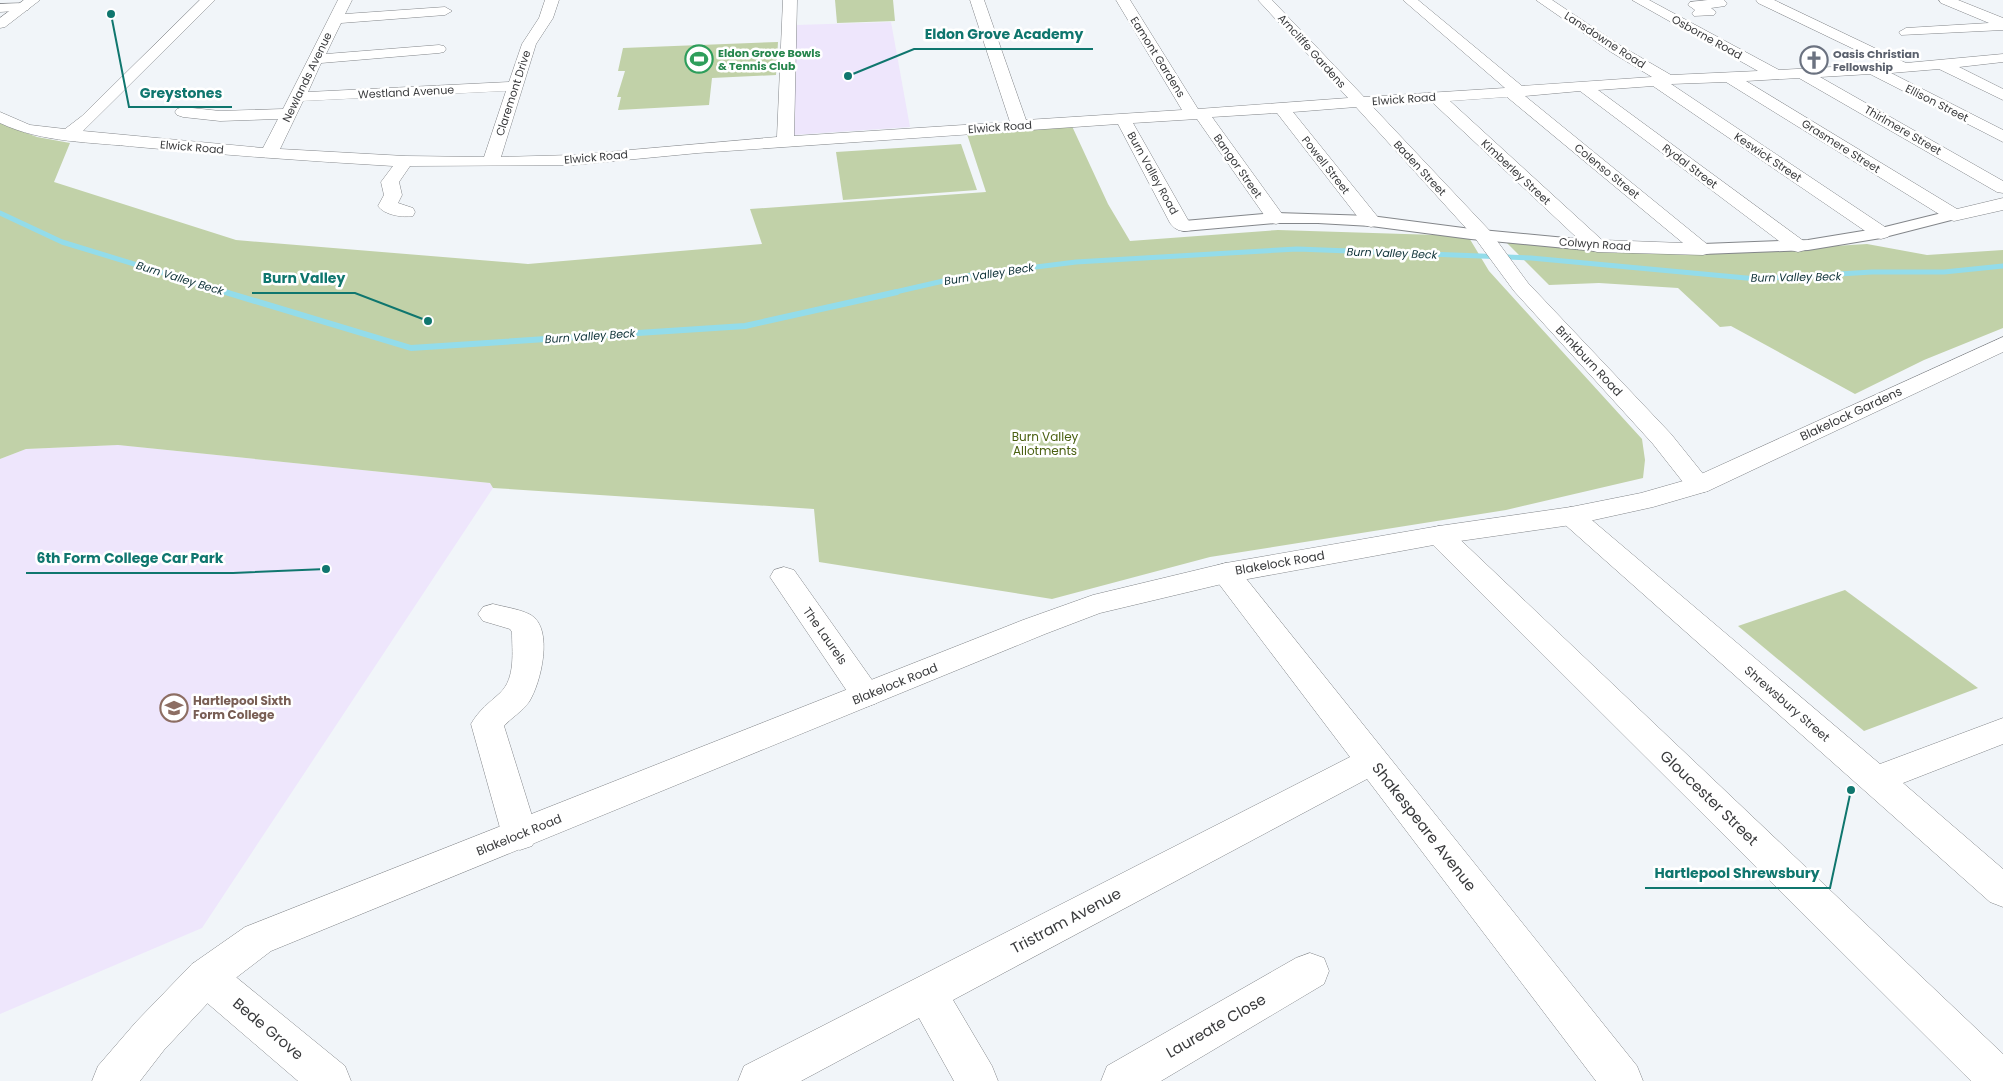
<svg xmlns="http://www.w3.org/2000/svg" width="2003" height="1081" viewBox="0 0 2003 1081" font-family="Poppins,sans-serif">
<rect width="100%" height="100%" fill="#f1f5f9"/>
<!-- education -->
<g fill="#eee6fc">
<path d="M891,22L910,127L793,135L796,25Z"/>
<path d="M118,445L490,483L493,488L202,928L0,1014V459L26,449Z"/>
</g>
<!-- green -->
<g fill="#c1d1a8">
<path d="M835,0H893L895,21L837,23Z"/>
<path d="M778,42L776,75L712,78L709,105L618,110L621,97H617L625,71H618L623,48Z"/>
<path d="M0,123L37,137L70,143L54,182L236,240L528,264L762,244L750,209L986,192L967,134L1071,124L1108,204L1130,241L1278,230L1468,236L1489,271L1642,439L1645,460L1643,478L1506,510L1210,557L1052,599L819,562L814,509L493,488L490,483L118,445L26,449L0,459Z"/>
<path d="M961,144L977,190L843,200L836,152Z"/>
<path d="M1505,241L1706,254L1867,244L1927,255L2003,250V328L1924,360L1855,394L1731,326L1720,327L1678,288L1599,283L1549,285Z"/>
<path d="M1845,590L1978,688L1864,731L1738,626Z"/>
</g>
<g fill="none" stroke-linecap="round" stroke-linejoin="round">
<!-- stream-far1 -->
<g stroke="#93dcea" stroke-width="5">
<path d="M0,213L62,242L229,293"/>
<path d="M891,293L965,276L1076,262L1297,249L1531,258L1757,279L1872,272H1944L2003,266"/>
</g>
<!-- stream -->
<path stroke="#93dcea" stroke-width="6" d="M225,292L411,348L745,326L897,292"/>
<!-- pedestrian casing -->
<g stroke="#83868a" stroke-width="2">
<g id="pedestrian">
<path d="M1954,210L1959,212L1962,215L1959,218L1881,238L1808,250L1703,254L1697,252L1695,249L1697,246L1703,244L1808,240L1881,228Z"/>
<path d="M1276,213L1371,216L1471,229L1597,241L1603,243L1605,246L1603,249L1597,251L1471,239L1371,226L1318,223H1276L1184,231L1178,229L1176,226L1178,223L1184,221Z"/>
</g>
</g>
<!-- minor casing -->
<g stroke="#83868a" stroke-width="1">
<g id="minor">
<path d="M200,0H215L83,131L263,148L278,119L220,121L183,117L177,115L175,112L177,109L183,107L220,111L283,109L338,0H352L345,14L445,7L452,11L445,15L341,23L326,54L439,45L444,46L446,49L444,52L439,53L321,63L308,92L509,82L522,44L539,18L545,0H559L553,18L536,44L501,157L573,155L777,137L783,0H797L794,136L1010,122L970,0H984L1026,120L1182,110L1116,0H1130L1198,109L1348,98L1258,0H1272L1364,97L1505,88L1403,0H1418L1522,86L1652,77L1611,52L1536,0H1552L1621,46L1671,75L1758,71L1632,0H1649L1779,70L1885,64L1758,3L1756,0H1774L1906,63L2003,54V62L1959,67L2003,89V100L1939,69L1891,73L2003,130V142L1870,74L1820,77L2003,181V193L1997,192L1799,78L1746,81L1957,209L2003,198V210L1954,221L1947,219L1726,82L1671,84L1888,229L1891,233L1888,237L1881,239L1874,237L1653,86L1598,90L1805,242L1808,246L1805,250L1798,252L1791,250L1580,91L1525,96L1713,249L1710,253L1703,255L1597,252L1590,250L1432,102L1372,106L1489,230L1528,283L1671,434L1712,485L1708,491L1699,493L1690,491L1653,444L1514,291L1475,238L1356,107L1293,112L1381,221L1378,225L1371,227L1364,225L1277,113L1212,117L1285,218L1283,222L1276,224L1269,222L1197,119L1133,123L1188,220L1194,226L1191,230C1182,232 1176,231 1170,223L1118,124L698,153L573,165L410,166L399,182L402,195L398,203L413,208L415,212L413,216C403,218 384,215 378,206L384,195L381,182L393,166C308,161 223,155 138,147C92,142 42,143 0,123V112L30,125L65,129L82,116ZM506,91L484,157L405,156L280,149L303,101ZM1507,97L1683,243L1602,240L1450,101Z"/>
<path d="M1708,0H1724L1727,3L1725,6L1711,8L1716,12L1714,15L1694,16L1692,13L1695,10L1688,5L1690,2Z"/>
<path d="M1939,0H1958L2003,18V30L1901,35L1899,32L1906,28L1989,23L1941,3Z"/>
<path d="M23,3L28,4L30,7L28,10L0,12V4Z"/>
<path d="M1571,507L1580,510L1880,764L2003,718V744L1903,783L2003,869V907L1990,902L1562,522L1558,516L1562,510Z"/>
<path d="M1439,526L1449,529L2003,1054V1081H1971L1429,541L1425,535L1429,529Z"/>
<path d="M1226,563L1236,566L1637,1066L1643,1081H1596L1367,779L953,1000L992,1066L998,1081H954L919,1018L801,1081H738L744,1066L1350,757L1216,580L1212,573L1216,566Z"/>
<path d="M784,567L794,570L877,687L882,695L877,703L866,707L855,703L770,577L774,570Z"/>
<path d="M493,604C504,607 520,609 531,615C554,629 541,683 529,702C522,712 512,717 504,726L538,835L532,846L520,850L508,846L502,835L471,724C479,710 489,703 500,693C516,678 512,651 512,632L510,629L483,621L478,614L483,607Z"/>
<path d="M1310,953L1324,958L1329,971L1324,984L1161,1081H1101L1107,1066L1296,958Z"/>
<path d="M206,959L220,964L345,1066L351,1081H298L192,990L186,977L192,964Z"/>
</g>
</g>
<!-- tertiary casing -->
<g stroke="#83868a" stroke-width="1">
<g id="tertiary">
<path d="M24,0H40L5,27L0,28V18Z"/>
<path d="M2003,337V352L1708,491L1653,507L1571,525L1439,544L1226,583L1100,613L1045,634L271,951L220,990L164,1050L140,1081H92L98,1066L136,1022L192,964L245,927L1023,620L1093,595L1226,563L1439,526L1571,507L1641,493L1690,479Z"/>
</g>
</g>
<!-- pedestrian -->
<use href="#pedestrian" fill="#fff" fill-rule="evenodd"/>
<!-- minor -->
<use href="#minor" fill="#fff" fill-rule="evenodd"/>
<!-- tertiary -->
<use href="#tertiary" fill="#fff" fill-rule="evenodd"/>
</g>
<!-- icons -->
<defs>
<g id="stadium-ring" transform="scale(1.4375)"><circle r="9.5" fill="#fff" stroke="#2e9e5b" stroke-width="1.5"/><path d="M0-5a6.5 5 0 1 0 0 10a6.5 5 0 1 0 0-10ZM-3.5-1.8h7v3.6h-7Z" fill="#2e9e5b"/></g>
<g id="church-ring" transform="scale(1.4375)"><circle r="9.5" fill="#fff" stroke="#6b7280" stroke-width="1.5"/><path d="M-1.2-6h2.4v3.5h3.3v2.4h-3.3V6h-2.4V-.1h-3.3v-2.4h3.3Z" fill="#6b7280"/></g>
<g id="school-ring" transform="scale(1.4375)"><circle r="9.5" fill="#fff" stroke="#8d6e63" stroke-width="1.5"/><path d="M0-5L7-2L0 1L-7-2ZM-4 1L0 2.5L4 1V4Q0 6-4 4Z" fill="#8d6e63"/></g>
</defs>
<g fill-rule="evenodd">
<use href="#stadium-ring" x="699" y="59"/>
<use href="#church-ring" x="1814" y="60"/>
<use href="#school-ring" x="174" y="708"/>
</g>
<g text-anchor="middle" stroke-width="5" stroke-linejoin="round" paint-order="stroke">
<!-- far-street labels -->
<g font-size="11" fill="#393a3c" stroke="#fff">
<text transform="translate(1707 37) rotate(29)" y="4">Osborne Road</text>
<text transform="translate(1605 40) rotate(33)" y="4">Lansdowne Road</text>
<text transform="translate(1312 51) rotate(48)" y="4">Arncliffe Gardens</text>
<text transform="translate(1158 57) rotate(58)" y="4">Eamont Gardens</text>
<text transform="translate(307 77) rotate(-64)" y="4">Newlands Avenue</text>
<text transform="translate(406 92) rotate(-3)" y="4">Westland Avenue</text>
<text transform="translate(513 93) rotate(-72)" y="4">Claremont Drive</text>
<text transform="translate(1404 99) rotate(-4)" y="4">Elwick Road</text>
<text transform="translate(1937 103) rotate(27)" y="4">Ellison Street</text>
<text transform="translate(1000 127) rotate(-4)" y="4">Elwick Road</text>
<text transform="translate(1903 130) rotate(30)" y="4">Thirlmere Street</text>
<text transform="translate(1841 146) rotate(32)" y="4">Grasmere Street</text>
<text transform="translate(192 147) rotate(5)" y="4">Elwick Road</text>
<text transform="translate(596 157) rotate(-5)" y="4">Elwick Road</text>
<text transform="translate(1768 157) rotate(34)" y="4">Keswick Street</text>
<text transform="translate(1326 165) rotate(52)" y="4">Powell Street</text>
<text transform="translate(1238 166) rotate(55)" y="4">Bangor Street</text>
<text transform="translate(1690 166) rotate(37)" y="4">Rydal Street</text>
<text transform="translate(1420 168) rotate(47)" y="4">Baden Street</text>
<text transform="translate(1607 171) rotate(39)" y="4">Colenso Street</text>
<text transform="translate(1516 172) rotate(43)" y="4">Kimberley Street</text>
<text transform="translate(1153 173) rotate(61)" y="4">Burn Valley Road</text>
<text transform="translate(1595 244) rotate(4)" y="4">Colwyn Road</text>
</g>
<!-- far-leisure labels -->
<g font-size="11" font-weight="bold" fill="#27864d" stroke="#fff" text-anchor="start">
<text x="718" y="57">Eldon Grove Bowls<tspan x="718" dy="13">&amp; Tennis Club</tspan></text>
</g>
<!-- far-worship labels -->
<g font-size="11" font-weight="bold" fill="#5b616d" stroke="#fff" text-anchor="start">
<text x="1833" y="58">Oasis Christian<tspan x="1833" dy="13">Fellowship</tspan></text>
</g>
<!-- far-water labels -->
<g font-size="11" font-style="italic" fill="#0c3036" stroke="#fff">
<text transform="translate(1392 253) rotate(2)" y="4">Burn Valley Beck</text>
<text transform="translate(989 274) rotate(-9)" y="4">Burn Valley Beck</text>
<text transform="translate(1796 277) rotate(-1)" y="4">Burn Valley Beck</text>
<text transform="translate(180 278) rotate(17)" y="4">Burn Valley Beck</text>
<text transform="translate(590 336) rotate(-4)" y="4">Burn Valley Beck</text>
</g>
<!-- street labels -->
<g font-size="12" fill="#393a3c" stroke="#fff">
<text transform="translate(1589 361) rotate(47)" y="4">Brinkburn Road</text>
<text transform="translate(1851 414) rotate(-25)" y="4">Blakelock Gardens</text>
<text transform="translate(1280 563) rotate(-10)" y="4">Blakelock Road</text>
<text transform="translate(825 636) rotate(55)" y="4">The Laurels</text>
<text transform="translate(895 684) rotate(-22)" y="4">Blakelock Road</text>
<text transform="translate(1787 704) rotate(41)" y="4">Shrewsbury Street</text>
<text transform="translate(519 835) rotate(-22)" y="4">Blakelock Road</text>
</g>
<!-- park labels -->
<g font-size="12" fill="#4a6011" stroke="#fff">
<text x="1045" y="441">Burn Valley<tspan x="1045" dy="14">Allotments</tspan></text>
</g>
<!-- education labels -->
<g font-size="12" font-weight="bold" fill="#785e54" stroke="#fff" text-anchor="start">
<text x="193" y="705">Hartlepool Sixth<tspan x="193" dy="14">Form College</tspan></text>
</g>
<!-- near-street labels -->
<g font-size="15" fill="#393a3c" stroke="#fff">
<text transform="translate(1709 798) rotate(44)" y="5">Gloucester Street</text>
<text transform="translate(1424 827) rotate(52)" y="5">Shakespeare Avenue</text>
<text transform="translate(1066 921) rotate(-28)" y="5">Tristram Avenue</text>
<text transform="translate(1216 1026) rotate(-30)" y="5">Laureate Close</text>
<text transform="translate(268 1029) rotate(40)" y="5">Bede Grove</text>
</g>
</g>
<!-- callouts -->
<path fill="none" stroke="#0f766e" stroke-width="2" d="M848 76L914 49H1093M111 14L129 107H232M428 321L355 293H252M326 569L233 573H26M1851 790L1830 888H1645"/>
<g fill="#0f766e" stroke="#fff" stroke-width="2">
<circle cx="848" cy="76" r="5"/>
<circle cx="111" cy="14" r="5"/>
<circle cx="428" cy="321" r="5"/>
<circle cx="326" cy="569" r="5"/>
<circle cx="1851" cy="790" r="5"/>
</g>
<g font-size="14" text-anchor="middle" font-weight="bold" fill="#0f766e" stroke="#fff" stroke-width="5" stroke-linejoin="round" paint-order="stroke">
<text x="1004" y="39">Eldon Grove Academy</text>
<text x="181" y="98">Greystones</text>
<text x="304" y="283">Burn Valley</text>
<text x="130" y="563">6th Form College Car Park</text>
<text x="1737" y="878">Hartlepool Shrewsbury</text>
</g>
</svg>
